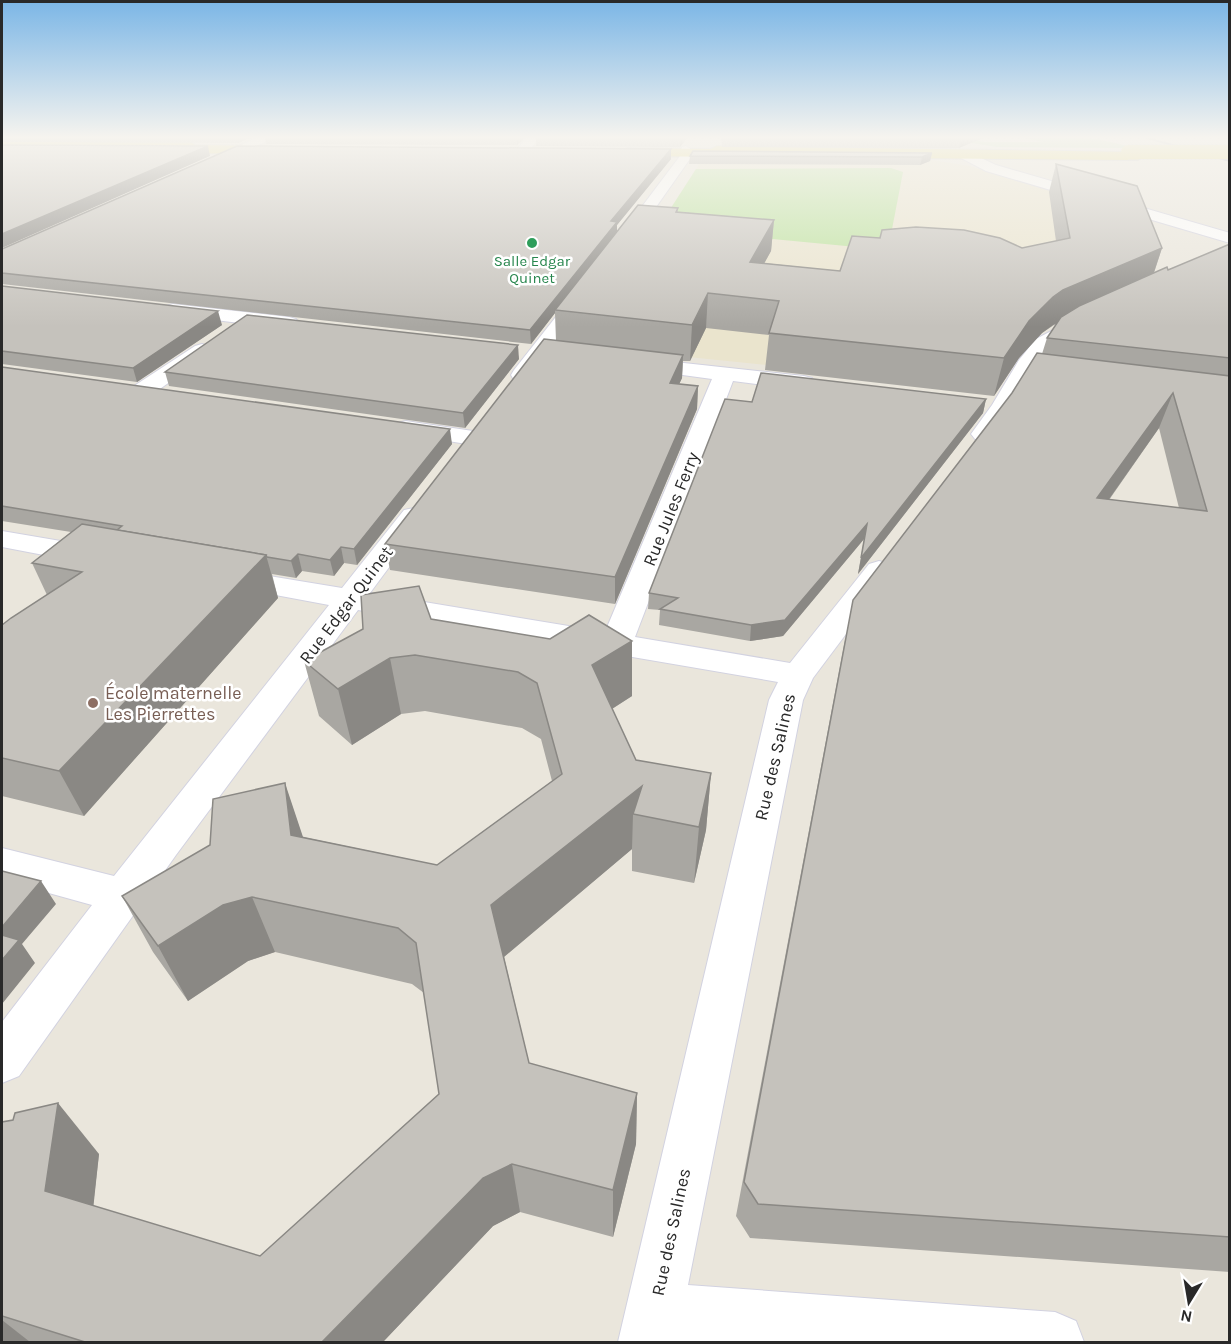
<svg xmlns="http://www.w3.org/2000/svg" width="1231" height="1344" viewBox="0 0 1231 1344" font-family="Karla,sans-serif">
<rect width="100%" height="100%" fill="#eae6dc"/>
<!-- education -->
<path fill="#eae4cd" d="M703,158L932,160L969,166L1127,213L1054,305L982,387L571,345L658,228Z"/>
<!-- green -->
<path fill="#abdc9d" d="M967,138L984,142H1043L1025,138L1098,139L1136,148L997,147L959,141Z"/>
<!-- pitch -->
<path fill="#bae29a" d="M891,168L903,172L888,250L658,228L696,169Z"/>
<g fill="none" stroke-linecap="round" stroke-linejoin="round">
<!-- street casing -->
<g stroke="#d2d2e0" stroke-width="2">
<g id="street">
<path d="M256,138H273L214,167H204L202,164Z"/>
<path d="M526,138H539L526,155H516L515,152Z"/>
<path d="M686,146L692,150V156L630,244H618L616,241L680,156L682,147Z"/>
<path d="M966,151L996,165L1230,233V243L986,171L961,158L960,155Z"/>
<path d="M583,289L589,290L592,294L530,380L522,381L514,380L511,375L514,370L577,290Z"/>
<path d="M173,304L289,317L296,319L299,323L296,327L289,329L166,314L164,310L166,306Z"/>
<path d="M1086,313L1093,315L1096,319L1093,323L1050,347L1038,362L1014,406L991,439L983,441L975,439L971,434L992,405L1019,360L1036,339Z"/>
<path d="M202,344L209,346L212,350L209,354L150,396L142,398L134,396L131,391L134,386L195,346Z"/>
<path d="M638,358L804,376L812,378L815,383L812,388L804,390L733,381L635,637L790,663L869,564L879,561L889,564L894,570L813,678L803,700L688,1285L1055,1312L1076,1321L1084,1342H618L769,700L778,682L358,610L176,855L19,1076L2,1083V1022L92,905L2,880V848L114,876L329,605L222,585L217,579L222,573L232,570L342,588L404,510L414,508L424,510L427,516L370,593L605,632L712,379L631,368L627,364L631,360Z"/>
<path d="M406,421L473,431L481,433L485,438L481,443L473,445L398,433L394,428L398,423Z"/>
<path d="M2,531L96,547L106,550L110,556L106,562L96,565L2,547Z"/>
</g>
</g>
<!-- primary casing -->
<g stroke="#c7c7c7" stroke-width="2">
<g id="primary">
<path d="M2,141H189L195,145L273,146L279,150L273,154L165,153L159,149H2Z"/>
<path d="M717,146L1138,152L1144,156L1138,160L885,158L879,155L744,154L738,157L627,156L621,152L627,148L711,149Z"/>
</g>
</g>
<!-- street -->
<use href="#street" fill="#fff" fill-rule="evenodd"/>
<!-- primary -->
<use href="#primary" fill="#e3d668" fill-rule="evenodd"/>
<!-- rail -->
<path stroke="#9fa0b2" stroke-width="2" d="M1147,138L1230,161"/>
<!-- primary-bridge casing -->
<g stroke="#c7c7c7" stroke-width="15" stroke-linecap="butt">
<path id="primary-bridge" d="M1128,152H1230"/>
</g>
<!-- primary-bridge -->
<use href="#primary-bridge" stroke="#e3d668" stroke-width="14"/>
</g>
<!-- wall -->
<g fill="#a9a7a2" fill-rule="evenodd">
<path d="M2,138H249L238,143L2,142Z"/>
<path d="M265,138H524L517,145L266,144Z"/>
<path d="M536,138H687L680,147L536,146Z"/>
<path d="M721,138H983L959,148L722,147Z"/>
<path d="M671,149V159L617,225V231L678,208V212L774,220L771,251L764,263L840,271L1022,248L1056,241L1049,192L1056,164L1162,248L1154,273L1168,270L1230,244V1272L750,1238L736,1216L845,640L1042,354L1047,338L1057,323L1042,333L1019,358L994,396L765,370L769,335L706,328L690,361H683L682,378L679,384L698,386L697,409L615,604L390,570L385,544L556,341L555,313L531,344L2,284V249ZM1159,428L1179,508L1109,500Z"/>
<path d="M932,153L930,161L920,165L689,164L690,156Z"/>
<path d="M2,286L222,325L137,382L2,364Z"/>
<path d="M519,359L465,428L169,386L165,372Z"/>
<path d="M2,367L452,444L357,565L344,563L334,576L302,571L296,578L272,574L278,598L84,816L2,796V625L47,595L32,563L71,532L2,521Z"/>
<path d="M986,399L983,413L858,574L864,539L783,636L750,641L659,625L660,610L648,609L649,593L752,402Z"/>
<path d="M431,619L550,639L632,641V696L612,709L636,760L711,773L706,830L694,883L632,871V849L504,957L529,1063L637,1093L636,1144L613,1237L520,1212L493,1226L383,1342H2V1122L99,1154L93,1206L260,1256L439,1094L424,993L412,984L275,952L248,961L188,1001L153,952L122,896L303,837L437,865L552,781L541,739L522,728L425,711L401,714L352,745L319,716L304,661Z"/>
</g>
<!-- shaded-wall -->
<g fill="#8a8884">
<path d="M237,138H249L238,143Z"/>
<path d="M517,138H524L517,145Z"/>
<path d="M680,138H687L680,147Z"/>
<path d="M961,138H983L959,148Z"/>
<path d="M208,146L210,156L2,248V234Z"/>
<path d="M671,149V159L617,225V233L555,310V313L531,344L530,330L611,221Z"/>
<path d="M932,153L930,161L920,165L922,157Z"/>
<path d="M774,220L771,251L747,295L750,262Z"/>
<path d="M1162,248L1151,281L1053,325L1042,333L1019,358L994,396L1004,358L1029,321L1053,297L1063,290Z"/>
<path d="M708,293L706,328L690,361L692,325Z"/>
<path d="M218,311L222,325L137,382L133,368Z"/>
<path d="M518,345L519,359L465,428L463,413Z"/>
<path d="M683,355L682,378L669,406L670,383Z"/>
<path d="M698,386L697,409L615,604V577Z"/>
<path d="M1173,393L1159,428L1083,536L1097,498Z"/>
<path d="M986,399L983,413L858,574L861,558Z"/>
<path d="M450,429L452,444L357,565L354,549Z"/>
<path d="M867,524L864,539L783,636L750,641L751,625Z"/>
<path d="M341,547L344,563L334,576L330,560Z"/>
<path d="M298,554L302,571L296,578L291,561Z"/>
<path d="M266,555L278,598L84,816L59,771Z"/>
<path d="M632,641V696L593,721L592,665Z"/>
<path d="M390,658L401,714L352,745L338,689Z"/>
<path d="M711,773L706,830L694,883L699,827Z"/>
<path d="M285,783L304,840L291,835Z"/>
<path d="M642,786L633,814L632,849L499,961L491,905Z"/>
<path d="M41,881L56,904L22,944L35,963L2,1004V927Z"/>
<path d="M252,897L275,952L248,961L188,1001L158,946L223,905Z"/>
<path d="M637,1093L636,1144L613,1237V1190Z"/>
<path d="M58,1103L99,1154L90,1238L45,1191Z"/>
<path d="M512,1164L520,1212L493,1226L383,1342H322L483,1178Z"/>
<path d="M2,1320L30,1342H2Z"/>
</g>
<!-- building -->
<g fill="#c5c2bc" stroke="#8a8884" stroke-width="1.5" fill-rule="evenodd">
<path d="M2,145L208,146L2,234Z"/>
<path d="M237,146L671,149L611,221L617,222L530,330L2,273V249Z"/>
<path d="M693,151L932,153L922,157L690,156Z"/>
<path d="M1056,164L1137,186L1162,248L1063,290L1053,297L1029,321L1004,358L769,333L779,301L708,293L692,325L555,310L638,205L678,208L676,212L774,220L750,262L840,271L852,236L880,238L882,230L916,227L964,230L1000,238L1022,248L1070,238Z"/>
<path d="M1230,244V358L1047,338L1061,317L1079,306L1167,267L1168,270Z"/>
<path d="M2,286L218,311L133,368L2,351Z"/>
<path d="M247,315L518,345L463,413L165,372Z"/>
<path d="M544,339L683,355L670,383L698,386L615,577L385,544Z"/>
<path d="M1037,353L1230,376V1237L758,1204L744,1182L853,600L1012,393ZM1173,393L1207,511L1097,498Z"/>
<path d="M2,367L450,429L354,549L341,547L330,560L298,554L291,561L267,557L266,555L117,530L122,526L2,506Z"/>
<path d="M761,373L986,399L861,558L867,524L785,620L751,625L660,609L678,598L649,593L725,399L752,402Z"/>
<path d="M82,524L266,555L59,771L2,758V625L11,618L82,572L32,563Z"/>
<path d="M419,586L431,619L550,639L589,615L632,641L592,665L636,760L711,773L699,827L633,814L642,786L491,905L529,1063L637,1093L613,1190L512,1164L483,1178L322,1342H85L2,1316V1122L13,1120L15,1113L58,1103L45,1191L260,1256L439,1094L416,943L398,928L252,897L223,905L158,946L122,896L210,845L213,799L285,783L291,835L437,865L562,774L537,683L518,672L415,655L390,658L338,689L304,661L363,629L361,595Z"/>
<path d="M2,871L41,881L2,927Z"/>
<path d="M2,935L19,940L2,960Z"/>
</g>
<!-- sky -->
<linearGradient id="sky" x2="0" y2="1"><stop stop-color="#7bb6e6"/><stop offset="0.42" stop-color="#f6f4ef"/><stop offset="1" stop-color="#f6f4ef" stop-opacity="0"/></linearGradient>
<rect width="1231" height="327" fill="url(#sky)"/>
<!-- markers -->
<circle fill="#2e9e5b" stroke="#fff" stroke-width="2" cx="532" cy="243" r="6"/>
<circle fill="#8d6e63" stroke="#fff" stroke-width="2" cx="93" cy="703" r="6"/>
<g text-anchor="middle" stroke-width="5" stroke-linejoin="round" paint-order="stroke">
<!-- far-leisure labels -->
<g font-size="15" fill="#27864d" stroke="#fff">
<text x="532" y="266">Salle Edgar<tspan x="532" dy="17">Quinet</tspan></text>
</g>
<!-- street labels -->
<g font-size="18" fill="#292929" stroke="#fff">
<text transform="translate(671 509) rotate(-68)" y="6">Rue Jules Ferry</text>
<text transform="translate(346 605) rotate(-53)" y="6">Rue Edgar Quinet</text>
<text transform="translate(775 757) rotate(-77)" y="6">Rue des Salines</text>
<text transform="translate(671 1232) rotate(-78)" y="6">Rue des Salines</text>
</g>
<!-- education labels -->
<g font-size="18" fill="#785e54" stroke="#fff" text-anchor="start">
<text x="105" y="699">École maternelle<tspan x="105" dy="21">Les Pierrettes</tspan></text>
</g>
</g>
<!-- border -->
<rect width="1231" height="1344" fill="none" stroke="#292929" stroke-width="6"/>
<!-- north arrow -->
<g transform="translate(1189 1302) rotate(191)" stroke="#ffffff" stroke-width="4.5" paint-order="stroke">
<path d="M0-4.5L10 22L0 15L-10 22Z" fill="#292929"/>
<text y="-9" font-size="16" font-weight="bold" text-anchor="middle" fill="#292929">N</text>
</g>
</svg>
